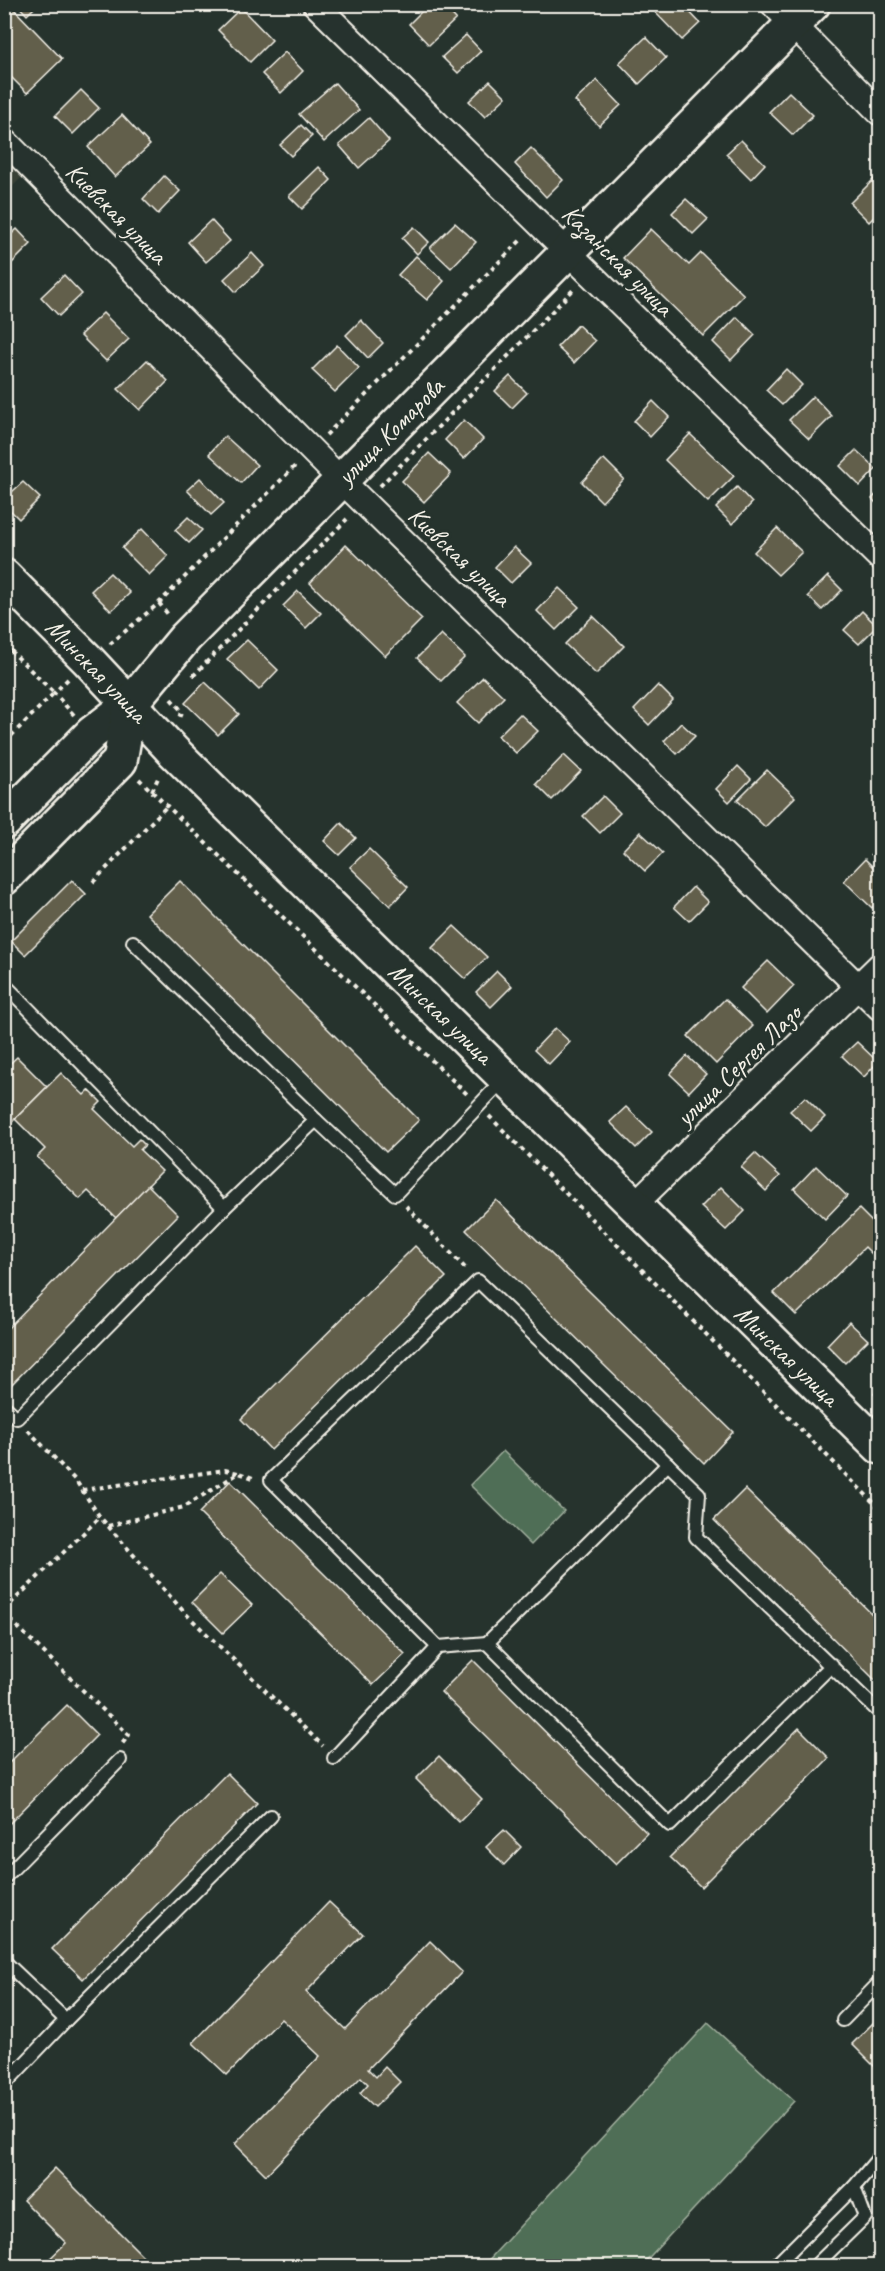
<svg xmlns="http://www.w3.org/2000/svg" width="885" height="2271" viewBox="0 0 885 2271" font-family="Caveat,sans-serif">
<rect width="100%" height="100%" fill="#26332d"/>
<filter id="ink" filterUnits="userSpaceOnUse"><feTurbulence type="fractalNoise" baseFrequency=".0167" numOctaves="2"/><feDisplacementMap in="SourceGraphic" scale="12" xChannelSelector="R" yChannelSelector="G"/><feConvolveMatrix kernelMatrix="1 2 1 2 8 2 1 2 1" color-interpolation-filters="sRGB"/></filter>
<g filter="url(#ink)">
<!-- built -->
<path fill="#384036" d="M4,150L27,172L5,194H4Z"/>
<!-- green -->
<g fill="#4f6e56" stroke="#a2b09f" stroke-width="1.5">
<path d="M503,1451L564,1511L531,1545L470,1485Z"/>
<path d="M708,2023L794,2101L641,2266H483Z"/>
</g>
<!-- building -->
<g fill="#625e4b" stroke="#f4f1e8" stroke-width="1.5">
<path d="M4,4H9L62,59L27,93L4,70Z"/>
<path d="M17,4H38L27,15Z"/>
<path d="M429,4H442L456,19L429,45L409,24Z"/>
<path d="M652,4H682L700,23L682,40L650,7Z"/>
<path d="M241,8L272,40L250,62L218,30Z"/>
<path d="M466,35L481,51L458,73L442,57Z"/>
<path d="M646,37L666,58L639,84L619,63Z"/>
<path d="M285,52L303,71L281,93L262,74Z"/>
<path d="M597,80L621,105L599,126L575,101Z"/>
<path d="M490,81L506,97L485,117L469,101Z"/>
<path d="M335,83L359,110L324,142L299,114Z"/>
<path d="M81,90L99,108L73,134L55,116Z"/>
<path d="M789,92L813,115L793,135L769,112Z"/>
<path d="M122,115L150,145L115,177L88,147Z"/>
<path d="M369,118L389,141L359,168L339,145Z"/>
<path d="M301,125L312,136L291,156L280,145Z"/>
<path d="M741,140L765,164L751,179L726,154Z"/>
<path d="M531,148L563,180L546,197L515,164Z"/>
<path d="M319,167L331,180L302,209L289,196Z"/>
<path d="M164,176L180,191L158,214L143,199Z"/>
<path d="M875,178L880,183V211L869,222L850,203Z"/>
<path d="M686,199L708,219L693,234L672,213Z"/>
<path d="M211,220L230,241L206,262L188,242Z"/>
<path d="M455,223L476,242L451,268L430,248Z"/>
<path d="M414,227L429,242L417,254L402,238Z"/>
<path d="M17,229L31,244L11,264L4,257V241Z"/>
<path d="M651,229L689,265L701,253L744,295L703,336L623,258Z"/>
<path d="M252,253L264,266L236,292L224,279Z"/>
<path d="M416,256L444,281L427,300L398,275Z"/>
<path d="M64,275L82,294L59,316L41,297Z"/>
<path d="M103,313L129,339L106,361L80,335Z"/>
<path d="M737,317L755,335L731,360L713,342Z"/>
<path d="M361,320L383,343L368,358L346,335Z"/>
<path d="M578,325L595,341L574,363L557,347Z"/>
<path d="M337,345L359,368L335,392L312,370Z"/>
<path d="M147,360L168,381L140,410L118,389Z"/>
<path d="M786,369L802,385L782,405L766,390Z"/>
<path d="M510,376L527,393L512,408L495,391Z"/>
<path d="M813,396L832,416L809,439L789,420Z"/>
<path d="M653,401L669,417L650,437L634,421Z"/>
<path d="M464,420L483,439L464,459L445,440Z"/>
<path d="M690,434L734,476L708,502L665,460Z"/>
<path d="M225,436L257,465L241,483L209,454Z"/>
<path d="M856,450L876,469L860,486L840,466Z"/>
<path d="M429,453L451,474L424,502L402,481Z"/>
<path d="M604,459L624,479L602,502L582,482Z"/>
<path d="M200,478L224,503L211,515L187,490Z"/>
<path d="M23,482L40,498L19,519L4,504V499Z"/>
<path d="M737,487L752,503L732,524L716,508Z"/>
<path d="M880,490V507L872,499Z"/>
<path d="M188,517L202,530L189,543L175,530Z"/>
<path d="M777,528L802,552L778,575L754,552Z"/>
<path d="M142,529L168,556L149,575L122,548Z"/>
<path d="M346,545L422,619L385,656L310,583Z"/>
<path d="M514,547L531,563L511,583L495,567Z"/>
<path d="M110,573L130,593L111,611L91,591Z"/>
<path d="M828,576L842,590L822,610L808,596Z"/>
<path d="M559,588L579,607L556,630L537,611Z"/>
<path d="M298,591L321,613L306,628L283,606Z"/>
<path d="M862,611L877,626L859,644L844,630Z"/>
<path d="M593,616L624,646L596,674L565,644Z"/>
<path d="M441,634L465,657L441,681L417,658Z"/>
<path d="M247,640L278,670L259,690L227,659Z"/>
<path d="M483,677L504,697L478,723L457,703Z"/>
<path d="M205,682L239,714L218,735L185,703Z"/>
<path d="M658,685L673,700L649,725L634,710Z"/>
<path d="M520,714L538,731L516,753L498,736Z"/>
<path d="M681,723L695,736L677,754L664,741Z"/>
<path d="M564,755L581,771L552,800L536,784Z"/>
<path d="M738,766L751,779L729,802L716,789Z"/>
<path d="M767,770L795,797L765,827L737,800Z"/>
<path d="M603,796L620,813L600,833L583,816Z"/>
<path d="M341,823L356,838L339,855L324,841Z"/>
<path d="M640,832L663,853L645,871L623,850Z"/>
<path d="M880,844V863L871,854Z"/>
<path d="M369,849L408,887L390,906L350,867Z"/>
<path d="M865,859L880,874V899L872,908L844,881Z"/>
<path d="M72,880L86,894L25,955L11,941Z"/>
<path d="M180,881L419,1120L386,1152L147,914Z"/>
<path d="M693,887L708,902L689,921L674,907Z"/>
<path d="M454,926L487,957L465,979L432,948Z"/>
<path d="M768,961L794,986L767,1014L741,988Z"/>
<path d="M497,971L512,986L491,1007L476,992Z"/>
<path d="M725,999L753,1026L716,1064L688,1036Z"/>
<path d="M555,1028L570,1042L549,1064L534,1050Z"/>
<path d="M857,1042L878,1062L864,1077L842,1056Z"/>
<path d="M687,1056L706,1074L689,1092L670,1074Z"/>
<path d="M17,1057L47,1087L4,1130V1069Z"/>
<path d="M61,1073L84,1095L89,1090L101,1102L94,1109L132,1146L139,1139L145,1145L140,1150L162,1171L116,1218L88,1191L80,1199L37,1157L45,1149L15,1119Z"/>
<path d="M805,1097L825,1117L811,1131L790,1111Z"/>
<path d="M626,1107L652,1132L636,1148L610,1122Z"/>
<path d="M755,1153L780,1176L766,1191L741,1167Z"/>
<path d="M816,1166L847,1196L825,1219L794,1189Z"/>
<path d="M148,1185L178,1215L9,1387L4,1383V1332Z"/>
<path d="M721,1187L745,1211L726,1230L701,1207Z"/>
<path d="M496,1200L733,1432L704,1463L466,1230Z"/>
<path d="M859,1209L880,1230V1262L865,1247L796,1315L774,1293Z"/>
<path d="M415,1246L446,1277L271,1450L241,1419Z"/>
<path d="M849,1322L868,1340L845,1363L827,1345Z"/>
<path d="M880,1386V1399L874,1393Z"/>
<path d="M230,1481L405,1654L373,1685L199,1513Z"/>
<path d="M745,1489L880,1622V1685L714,1520Z"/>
<path d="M220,1574L252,1605L223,1633L192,1602Z"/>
<path d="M473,1660L647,1833L616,1864L441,1692Z"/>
<path d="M67,1705L97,1735L4,1829V1768Z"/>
<path d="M799,1728L829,1758L701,1887L670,1857Z"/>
<path d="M439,1756L482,1799L459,1822L416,1779Z"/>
<path d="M227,1773L257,1803L83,1979L52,1949Z"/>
<path d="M504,1830L521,1847L504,1865L486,1847Z"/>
<path d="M329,1902L363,1934L306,1992L345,2029L430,1941L462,1972L368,2069L376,2077L385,2067L400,2082L375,2107L360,2093L368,2084L361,2077L266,2175L235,2144L320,2056L281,2019L227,2075L193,2043Z"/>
<path d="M880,2016V2072L852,2044Z"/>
<path d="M55,2168L144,2257L135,2266H42L66,2243L23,2200Z"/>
</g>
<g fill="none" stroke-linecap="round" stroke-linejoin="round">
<!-- service casing -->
<g stroke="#f4f1e8" stroke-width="16">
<g id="service">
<path d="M133,942L316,1120"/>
<path d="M4,984L224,1208"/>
<path d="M4,1406L17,1418L224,1208L316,1120L395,1194L505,1078"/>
<path d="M487,1643L668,1464"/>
<path d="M832,1665L670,1825L487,1643L438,1647L271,1480L478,1281L699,1494L696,1537L880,1713"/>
<path d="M334,1758L438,1647"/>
<path d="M4,1878L120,1760"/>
<path d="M4,1961L66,2020L4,2085"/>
<path d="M66,2020L271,1816"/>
<path d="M843,2020L880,1982"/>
<path d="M775,2266L854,2187"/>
<path d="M815,2266L865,2217L854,2187L880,2156"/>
</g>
</g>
<!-- minor casing -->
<g stroke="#f4f1e8" stroke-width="28">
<g id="minor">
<path d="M315,4L880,558"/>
<path d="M773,4L880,113"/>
<path d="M4,140L341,480L880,1008"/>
<path d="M634,1205L880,965"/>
</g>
</g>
<!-- secondary casing -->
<g stroke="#f4f1e8" stroke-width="38">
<g id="secondary">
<path d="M4,576L87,659L173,751L880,1447"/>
<path d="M4,822L92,733L130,704"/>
<path d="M4,878L120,761L130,704L185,638L813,4"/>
</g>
</g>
<!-- path -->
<g stroke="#f4f1e8" stroke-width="4" stroke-dasharray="4.5 4.5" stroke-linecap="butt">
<path d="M326,435L522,239"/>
<path d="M380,486L575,288"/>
<path d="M159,603L170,617"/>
<path d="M4,644L54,693L4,743"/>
<path d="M110,644L159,603L295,466"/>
<path d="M193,676L347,519"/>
<path d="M68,679L54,693L74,715"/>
<path d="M171,699L182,711L180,719"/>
<path d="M139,779L467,1094"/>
<path d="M152,791L159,776"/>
<path d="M93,882L167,806"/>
<path d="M489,1116L880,1509"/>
<path d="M406,1206L467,1270"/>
<path d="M28,1430L76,1481L100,1517L184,1612L323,1746"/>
<path d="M82,1490L225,1470L238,1473"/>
<path d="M108,1526L184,1507L239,1473L256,1479"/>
<path d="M4,1610L100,1517"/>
<path d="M4,1614L129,1735L122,1744"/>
</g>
<!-- service -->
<use href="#service" stroke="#26332d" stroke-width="12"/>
<!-- minor -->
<use href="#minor" stroke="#26332d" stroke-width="24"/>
<!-- secondary -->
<use href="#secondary" stroke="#26332d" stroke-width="33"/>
</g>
</g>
<g text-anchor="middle" stroke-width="6" stroke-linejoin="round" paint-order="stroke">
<!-- street labels -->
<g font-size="26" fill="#f4f1e8" stroke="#26332d">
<text transform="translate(117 213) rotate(45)" y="9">Киевская улица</text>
<text transform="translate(618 260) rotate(45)" y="9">Казанская улица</text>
<text transform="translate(390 431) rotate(-45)" y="9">улица Комарова</text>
<text transform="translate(460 556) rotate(44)" y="9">Киевская улица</text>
<text transform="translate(97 670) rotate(46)" y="9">Минская улица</text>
<text transform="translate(441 1013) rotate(44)" y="9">Минская улица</text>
<text transform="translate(738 1065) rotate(-44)" y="9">улица Сергея Лазо</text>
<text transform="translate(787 1355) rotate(44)" y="9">Минская улица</text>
</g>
</g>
<!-- margin -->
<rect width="885" height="2271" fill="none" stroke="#26332d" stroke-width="24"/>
<rect x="12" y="12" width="861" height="2247" fill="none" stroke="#f4f1e8" stroke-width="2" filter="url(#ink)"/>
</svg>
